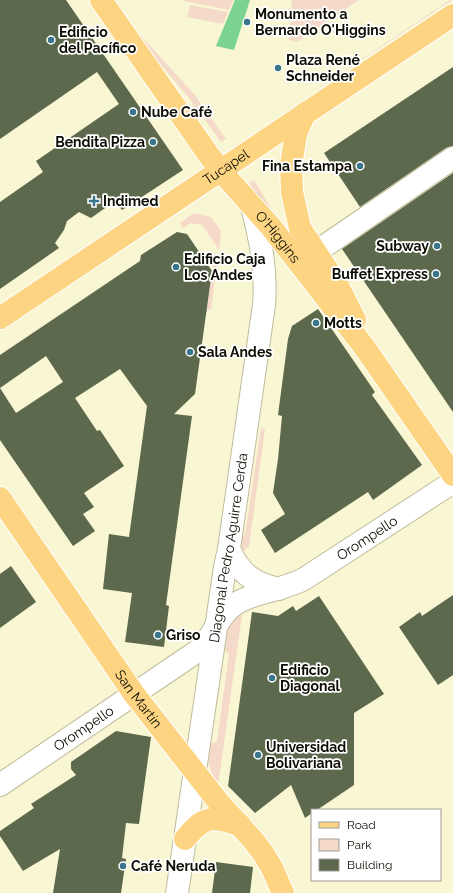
<svg xmlns="http://www.w3.org/2000/svg" width="453" height="893" viewBox="0 0 453 893" font-family="Raleway,sans-serif">
<rect width="100%" height="100%" fill="#f9f6d3"/>
<!-- green -->
<g fill="#f6dac9">
<path d="M180,0H234L229,10Z"/>
<path d="M292,0H359L297,42L289,40Z"/>
<path d="M450,0H452L316,90L317,89Z"/>
<path d="M190,5L228,12L223,24L187,17Z"/>
<path d="M126,17L142,37L194,94L226,139L221,142L189,98L143,44Z"/>
<path d="M254,180L277,218L281,231L249,183Z"/>
<path d="M194,213L211,217L221,231L219,250L202,225L190,223L183,228L180,223Z"/>
<path d="M215,253L218,258L211,309L206,312Z"/>
<path d="M261,428L265,429L249,547L245,550L238,554L237,538L245,535Z"/>
<path d="M233,614L242,615L218,786C210,773 207,761 209,745L217,741L229,654L222,647L226,623Z"/>
</g>
<!-- water -->
<path fill="#7ad392" d="M235,0H250L234,50L216,46Z"/>
<!-- building -->
<g fill="#5d694d">
<path d="M0,0H66L183,170L122,210L115,201L91,218L79,212L67,221L64,230L55,243L59,248L0,289V202L43,172L36,161L119,104L97,72L0,139Z"/>
<path d="M453,67V146L446,148L360,207L324,153Z"/>
<path d="M453,173V412L342,249Z"/>
<path d="M177,232L187,234L212,271L195,394L174,414L192,416L166,605L169,606L164,647L125,642L132,593L103,589L109,534L129,537L147,406L120,369L75,398L97,431L100,430L124,466L84,493L94,507L83,514L95,531L73,546L0,440V388L16,413L63,382L46,356L0,388V355L140,261L141,255Z"/>
<path d="M318,309L375,392L372,395L422,465L373,500L368,492L275,553L261,530L285,514L273,493L278,459L282,416L278,415L288,339L292,326Z"/>
<path d="M11,566L36,602L0,628V574Z"/>
<path d="M453,595V675L438,685L399,627L420,612L422,616Z"/>
<path d="M319,596L384,694L354,713V785L317,810H312V813L305,818L291,785L255,813L228,786L252,612L278,616L293,606L296,611Z"/>
<path d="M116,731L151,737L139,824L126,823L122,858L126,859L121,893H53L60,849L23,871L0,836V831L34,808L31,804L76,775L71,769V762Z"/>
<path d="M216,862L253,867L250,893H212Z"/>
</g>
<g fill="none" stroke-linecap="round" stroke-linejoin="round">
<!-- minor casing -->
<g stroke="#bfbc9b" stroke-width="24">
<g id="minor">
<path d="M316,252L453,158"/>
<path d="M229,549C240,574 253,583 279,589"/>
<path id="s1" d="M0,785L199,650C213,637 217,619 230,608C249,592 282,591 304,579L453,482"/>
<path id="s2" d="M177,893L225,567L229,549L264,305C267,270 260,237 251,203"/>
</g>
</g>
<!-- major casing -->
<g stroke="#fff" stroke-width="24">
<g id="major">
<path id="s3" d="M101,0L208,154L220,170L271,227L365,348L453,475"/>
<path d="M305,113L296,134L291,165L292,192L300,228L338,286L355,320"/>
<path id="s4" d="M0,318L453,15"/>
<path id="s5" d="M0,498L134,694L220,804L253,840L263,853L272,868L283,893"/>
<path d="M185,839C204,815 212,816 240,825"/>
</g>
</g>
<!-- minor -->
<use href="#minor" stroke="#fff" stroke-width="22"/>
<!-- major -->
<use href="#major" stroke="#fdd482" stroke-width="22"/>
</g>
<!-- markers -->
<g fill="#39768c" stroke="#fff" stroke-width="1.5">
<circle cx="247" cy="22" r="4"/>
<circle cx="51" cy="40" r="4"/>
<circle cx="278" cy="68" r="4"/>
<circle cx="133" cy="112" r="4"/>
<circle cx="153" cy="142" r="4"/>
<circle cx="360" cy="166" r="4"/>
<path d="M92 195h4v4h4v4h-4v4h-4v-4h-4v-4h4z"/>
<circle cx="437" cy="246" r="4"/>
<circle cx="176" cy="267" r="4"/>
<circle cx="436" cy="274" r="4"/>
<circle cx="316" cy="323" r="4"/>
<circle cx="190" cy="352" r="4"/>
<circle cx="158" cy="635" r="4"/>
<circle cx="272" cy="678" r="4"/>
<circle cx="258" cy="755" r="4"/>
<circle cx="123" cy="866" r="4"/>
</g>
<g text-anchor="middle" stroke-width="3.5" stroke-linejoin="round" paint-order="stroke">
<!-- poi labels -->
<g font-size="14" font-weight="bold" fill="#0e0d03" stroke="#fff" text-anchor="start">
<text x="255" y="19">Monumento a<tspan x="255" dy="16">Bernardo O'Higgins</tspan></text>
<text x="59" y="37">Edificio<tspan x="59" dy="16">del Pacífico</tspan></text>
<text x="286" y="65">Plaza René<tspan x="286" dy="16">Schneider</tspan></text>
<text x="141" y="117">Nube Café</text>
<text x="145" y="147" text-anchor="end">Bendita Pizza</text>
<text x="352" y="171" text-anchor="end">Fina Estampa</text>
<text x="103" y="206">Indimed</text>
<text x="429" y="251" text-anchor="end">Subway</text>
<text x="184" y="264">Edificio Caja<tspan x="184" dy="16">Los Andes</tspan></text>
<text x="428" y="279" text-anchor="end">Buffet Express</text>
<text x="324" y="328">Motts</text>
<text x="198" y="357">Sala Andes</text>
<text x="166" y="640">Griso</text>
<text x="280" y="675">Edificio<tspan x="280" dy="16">Diagonal</tspan></text>
<text x="266" y="752">Universidad<tspan x="266" dy="16">Bolivariana</tspan></text>
<text x="131" y="871">Café Neruda</text>
</g>
<!-- street labels -->
<g font-size="14" fill="#0e0d03" stroke="#fff">
<text dy="5" stroke="none"><textPath href="#s4" startOffset="272">Tucapel</textPath></text>
<text dy="5" stroke="none"><textPath href="#s3" startOffset="296">O'Higgins</textPath></text>
<text dy="5" stroke="none"><textPath href="#s1" startOffset="448">Orompello</textPath></text>
<text dy="5" stroke="none"><textPath href="#s2" startOffset="349">Diagonal Pedro Aguirre Cerda</textPath></text>
<text dy="5" stroke="none"><textPath href="#s5" startOffset="244">San Martín</textPath></text>
<text dy="5" stroke="none"><textPath href="#s1" startOffset="101">Orompello</textPath></text>
</g>
</g>
<!-- legend -->
<rect x="311" y="809" width="130" height="72" fill="#ffffff" stroke="#9f9e9a"/>
<rect x="319" y="822" width="20" height="6" fill="#fdd482" stroke="#9f9e9a"/>
<text x="347" y="829" font-size="12" fill="#0e0d03">Road</text>
<rect x="319" y="839" width="20" height="12" fill="#f6dac9" stroke="#9f9e9a"/>
<text x="347" y="849" font-size="12" fill="#0e0d03">Park</text>
<rect x="319" y="859" width="20" height="12" fill="#5d694d" stroke="#9f9e9a"/>
<text x="347" y="869" font-size="12" fill="#0e0d03">Building</text>
</svg>
